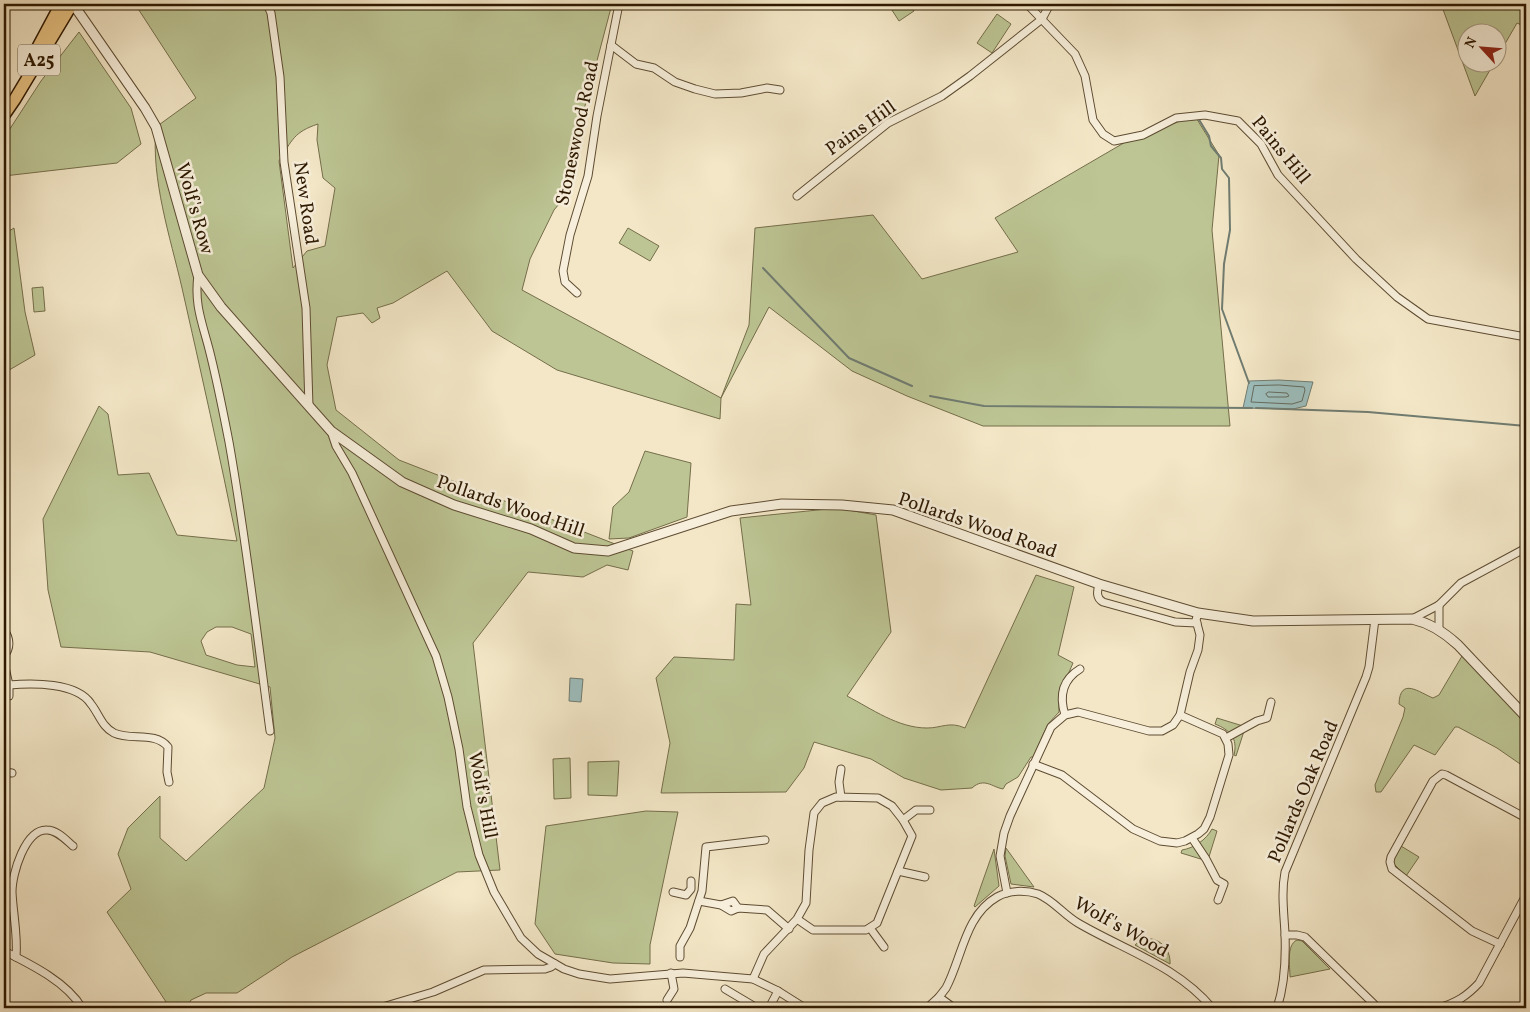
<svg xmlns="http://www.w3.org/2000/svg" width="1530" height="1012" viewBox="0 0 1530 1012" font-family="Vollkorn,serif">
<rect width="100%" height="100%" fill="#f3e7c7"/>
<filter id="stains"><feTurbulence type="fractalNoise" baseFrequency=".004" numOctaves="4"/><feColorMatrix values="0 0 0 0 .2 0 0 0 0 .09 0 0 0 0 .02 0 0 0 .5 -.17"/></filter>
<radialGradient id="worn" r=".72"><stop offset=".6" stop-color="#630" stop-opacity="0"/><stop offset="1" stop-color="#630" stop-opacity=".3"/></radialGradient>
<!-- green -->
<g fill="#bdc594" stroke="#756e4a" fill-rule="evenodd">
<path d="M135,4H612L559,204L554,210L530,259L522,290L721,398L720,419L557,370L492,331L447,271L393,303L377,308L380,318L372,323L363,313L337,317L327,365L336,410L399,460L633,551L628,570L607,565L583,577L528,572L473,643L500,870L457,872L292,957L237,993H206L191,1000L186,1008H170L107,912L131,889L118,854L128,828L160,796V838L186,861L264,788L275,738L270,687L150,652L61,647L48,590L43,519L99,406L108,414L118,475L149,473L177,535L237,541C220,457 201,372 182,288C170,236 151,180 156,127L196,98ZM318,124L317,140L323,178L335,188L325,246L307,251L293,268L279,161C292,140 294,132 318,124ZM216,627H232L251,634L255,667L237,665L206,655L201,641L207,632Z"/>
<path d="M888,4H910L914,11L899,21Z"/>
<path d="M1441,4H1526V27L1517,23L1498,56V32H1468V62L1494,63L1475,96Z"/>
<path d="M997,14L1011,24L992,53L977,43Z"/>
<path d="M79,32L131,108L141,144L117,163L4,176V138L41,81Z"/>
<path d="M1195,116L1219,155L1212,230L1230,426H983L907,396L852,371L769,307L721,398L749,325L755,228L873,215L922,279L1018,252L995,218L1134,137Z"/>
<path d="M14,228L25,312L35,355L4,373V234Z"/>
<path d="M628,228L659,246L650,261L619,243Z"/>
<path d="M43,287L45,311L34,312L32,288Z"/>
<path d="M645,451L691,463L687,517L629,538L609,539L613,507L629,492Z"/>
<path d="M837,508L876,515L891,632L847,696C872,709 898,728 927,728C942,728 949,721 965,728L1036,575L1074,587L1058,655L1073,663L1059,695V712L1048,724L1033,757H1031L1018,777L1006,784L1003,789C992,787 984,777 972,788L941,790L904,778L871,759L814,742L804,768L786,792L661,793L670,743L656,678L674,657L734,660L736,604L751,605L740,518Z"/>
<path d="M1462,656L1526,723V768L1497,748L1458,727H1455L1435,755L1414,745L1381,792H1376L1375,785L1403,717L1405,708L1399,704C1400,676 1420,693 1433,698L1439,695Z"/>
<path d="M1217,718L1243,726L1245,728L1236,756L1234,755C1238,738 1230,730 1215,724Z"/>
<path d="M570,758L571,798L554,799L553,759Z"/>
<path d="M619,761L617,796L588,795V762Z"/>
<path d="M646,811L678,812L650,945V964L613,963L555,954L535,924L546,826Z"/>
<path d="M1212,829L1217,831L1208,860H1204L1181,853L1182,850C1194,848 1206,840 1212,829Z"/>
<path d="M1401,846L1419,857L1406,876L1394,864L1393,859Z"/>
<path d="M1006,848L1034,887L1011,884L1005,856Z"/>
<path d="M994,849L999,886L975,907L974,906Z"/>
<path d="M1142,939C1158,936 1171,948 1170,964L1135,945Z"/>
<path d="M1297,940L1302,941L1330,969L1290,977C1290,966 1286,945 1297,940Z"/>
</g>
<!-- water -->
<g fill="#9dbebd" stroke="#707c71">
<path d="M1279,380L1313,382L1306,406L1293,409L1243,408L1249,381Z"/>
<path d="M570,678L583,679L581,702L569,701Z"/>
</g>
<g fill="none" stroke-linecap="round" stroke-linejoin="round">
<!-- shore -->
<g stroke="#656b5e" stroke-width="1">
<path d="M1279,385L1304,387L1305,390L1302,401L1292,404L1251,402L1254,386Z"/>
<path d="M1269,392L1287,393L1289,396L1286,397H1268L1266,394Z"/>
</g>
<!-- stream -->
<g stroke="#707c71" stroke-width="2">
<path d="M1198,118L1209,136L1211,146L1221,158L1222,169L1229,178L1230,230L1224,264L1222,309L1249,383"/>
<path d="M763,268L849,358L912,386"/>
<path d="M930,396L984,406L1252,408"/>
<path d="M1256,408L1368,412L1526,426"/>
</g>
<!-- minor casing -->
<g stroke="#5e4c32" stroke-width="9">
<g id="minor">
<path d="M267,4L271,13L280,77L284,162L306,308L309,407"/>
<path d="M1027,4L1075,54L1085,76L1093,120L1103,134L1114,141L1143,135L1176,118L1205,115L1238,121L1261,144L1278,175L1356,259L1397,297L1428,319L1526,337"/>
<path d="M611,45L636,64L654,68L675,82L695,89L715,94L741,93L767,88L780,90"/>
<path d="M797,196L888,123L942,96L970,76L1042,19L1050,4"/>
<path d="M198,275C194,304 202,322 209,349C217,380 223,411 229,442C246,538 257,634 270,731"/>
<path d="M577,293L565,282L563,271L570,235L588,176L597,116L619,4"/>
<path d="M331,431L336,446L352,473L436,656L448,697L459,749L467,807L479,855L494,892L521,938L538,954L564,969L579,974L610,979L683,973L753,979L778,991L805,1008"/>
<path d="M1099,584C1097,592 1096,598 1103,602L1175,622L1197,623"/>
<path d="M1412,619L1439,605L1461,583L1526,548"/>
<path d="M4,630C10,638 11,648 4,656"/>
<path d="M1439,630V605"/>
<path d="M4,663L9,685C32,683 77,682 91,704C99,714 102,727 114,733C131,741 155,731 168,747L167,772L169,782"/>
<path d="M9,696V685"/>
<path d="M1065,715C1059,696 1062,680 1080,669"/>
<path d="M1226,738L1257,721L1267,718L1271,702"/>
<path d="M1033,764L1062,775L1133,829L1160,841L1177,843L1185,841L1198,834L1204,829L1210,817L1229,755L1228,744L1223,734L1180,715"/>
<path d="M4,772L12,773"/>
<path d="M841,797L839,782L841,769"/>
<path d="M903,820L916,810H930"/>
<path d="M1192,838L1206,859L1217,880L1224,884L1218,900"/>
<path d="M898,871L925,877"/>
<path d="M673,892L686,895L691,889V881"/>
<path d="M1007,893L1000,856L1004,833L1010,816L1051,727L1065,715L1078,712L1149,731H1162L1173,725L1180,715L1190,672L1198,650L1200,635L1196,620L1198,613"/>
<path d="M699,901L721,905L731,911L738,908L767,910L789,929"/>
<path d="M721,905L733,901L738,908"/>
<path d="M870,928L884,947"/>
<path d="M1285,935H1297L1305,937L1378,1008"/>
<path d="M1500,944L1472,931L1392,869L1390,862L1391,857L1433,781L1442,774L1446,775L1526,818"/>
<path d="M4,951C30,964 67,982 82,1008"/>
<path d="M16,957C18,935 13,914 12,892C12,874 25,829 47,830C57,830 66,840 73,846"/>
<path d="M680,957V946L690,928L702,891L706,847L765,840"/>
<path d="M753,979L764,954L797,919L806,903L809,850L814,813L822,803L836,797L878,798L892,806L903,820L912,836L877,923L866,930H813L797,919"/>
<path d="M725,989L757,1008"/>
<path d="M939,997L954,1008"/>
<path d="M667,1000L674,989L671,973"/>
<path d="M379,1008L433,992L484,970L545,969L551,967L555,964"/>
<path d="M769,1008L778,991"/>
<path d="M927,1008L939,997L946,988C962,958 965,915 997,897C1009,890 1026,890 1038,894C1053,900 1064,915 1078,923C1124,950 1177,966 1212,1008"/>
<path d="M1277,1008C1285,984 1286,960 1285,934C1284,913 1281,893 1285,872L1366,677L1369,667L1375,619"/>
<path d="M1438,1008C1456,1003 1467,996 1479,983L1526,895"/>
</g>
</g>
<!-- tertiary casing -->
<g stroke="#5e4c32" stroke-width="11">
<path id="tertiary" d="M73,4L145,108L156,127L198,275L221,307L331,431L402,482L454,505L531,529L574,548L608,551L731,511L782,504L842,505L893,510L1099,584L1198,613L1253,621L1412,619C1430,623 1444,632 1458,645L1526,717"/>
</g>
<!-- primary casing -->
<g stroke="#2d1800" stroke-width="14">
<g id="primary">
<path d="M38,47L61,4"/>
<path d="M4,115L15,99L72,4"/>
</g>
</g>
<!-- minor -->
<use href="#minor" stroke="#f7efdb" stroke-width="7"/>
<!-- tertiary -->
<use href="#tertiary" stroke="#f7efdb" stroke-width="9"/>
<!-- primary -->
<use href="#primary" stroke="#eac484" stroke-width="11"/>
</g>
<g text-anchor="middle" stroke-width="5" stroke-linejoin="round" paint-order="stroke">
<!-- shield labels -->
<rect fill="#f7efdb" stroke="#6a5842" stroke-width="1" x="18" y="44.5" width="42" height="31" rx="4"/>
<g font-size="18" font-weight="bold" fill="#2d1800">
<text x="39" y="66">A25</text>
</g>
<!-- street labels -->
<g font-size="19" fill="#2d1800" stroke="#f7efdb">
<text transform="translate(860 127) rotate(-35)" y="7">Pains Hill</text>
<text transform="translate(576 133) rotate(-78)" y="7">Stoneswood Road</text>
<text transform="translate(1282 149) rotate(51)" y="7">Pains Hill</text>
<text transform="translate(307 203) rotate(82)" y="7">New Road</text>
<text transform="translate(196 208) rotate(74)" y="7">Wolf's Row</text>
<text transform="translate(511 505) rotate(19)" y="7">Pollards Wood Hill</text>
<text transform="translate(978 524) rotate(19)" y="7">Pollards Wood Road</text>
<text transform="translate(1302 791) rotate(-67)" y="7">Pollards Oak Road</text>
<text transform="translate(484 795) rotate(79)" y="7">Wolf's Hill</text>
<text transform="translate(1122 926) rotate(29)" y="7">Wolf's Wood</text>
</g>
</g>
<!-- margin -->
<rect width="1530" height="1012" fill="none" stroke="#f3e7c7" stroke-width="20"/>
<rect x="5" y="5" width="1520" height="1002" fill="none" stroke="#2d1800" stroke-width="2.5"/>
<rect x="10" y="10" width="1510" height="992" fill="none" stroke="#2d1800"/>
<!-- north arrow -->
<g transform="translate(1482 48) rotate(296)"><circle r="24" fill="#f7efdb" stroke="#a69983"/>
<path d="M0-4L9 19L0 12L-9 19Z" fill="#8f2418"/>
<text y="-8" font-size="14" font-weight="bold" text-anchor="middle" fill="#2d1800">N</text>
</g>
<rect width="100%" height="100%" filter="url(#stains)"/>
<rect width="100%" height="100%" fill="url(#worn)"/>
</svg>
